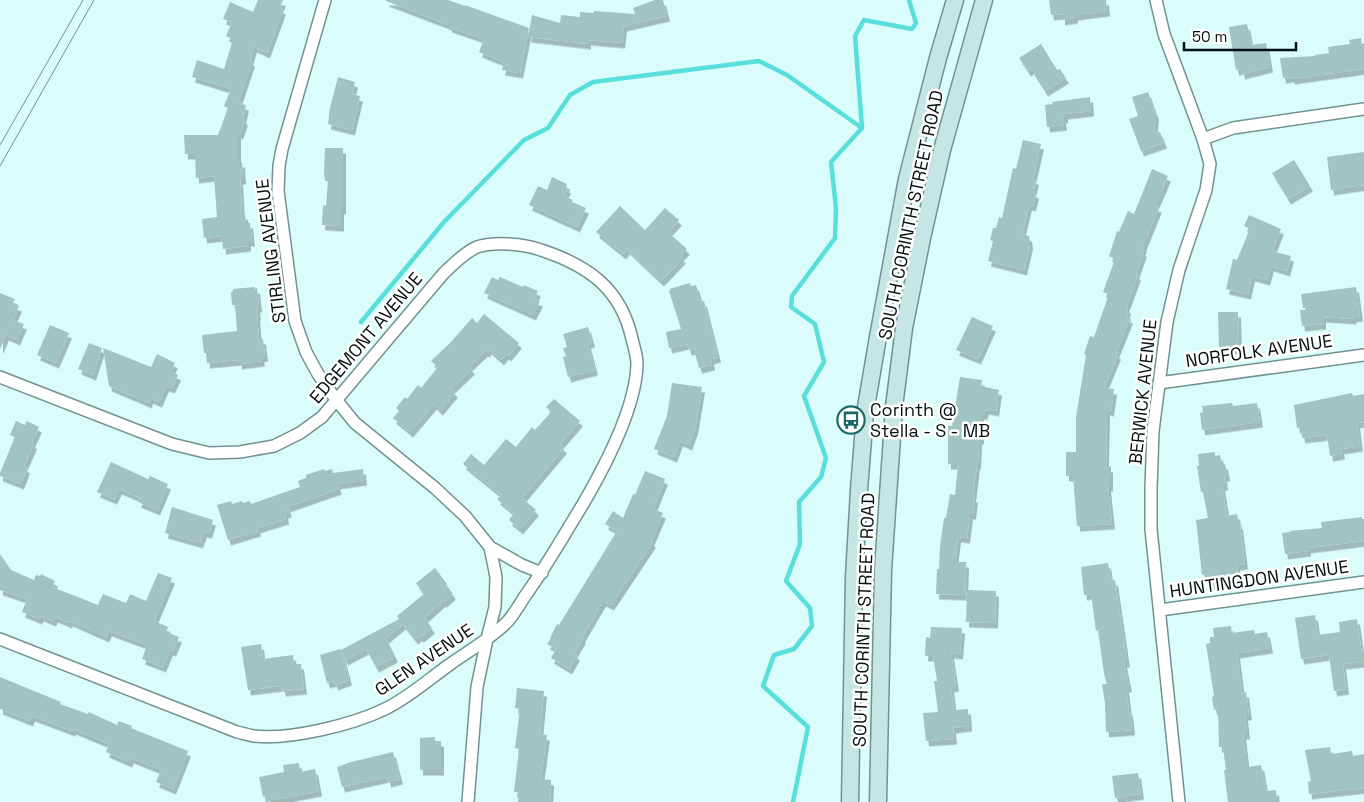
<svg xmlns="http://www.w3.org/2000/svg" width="1364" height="802" viewBox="0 0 1364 802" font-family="'Space Grotesk',sans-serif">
<defs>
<filter id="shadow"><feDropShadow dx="3" dy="5.5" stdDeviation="0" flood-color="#0004"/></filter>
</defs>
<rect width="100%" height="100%" fill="#dafdfb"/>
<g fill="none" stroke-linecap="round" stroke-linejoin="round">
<!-- stream -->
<g stroke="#59dfdb" stroke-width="4.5">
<path d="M361,322L444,222L524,140L548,128L570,95L593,82L759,61L787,75L862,128"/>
<path d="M793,802L808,727L763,686L774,655L794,649L812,626L810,608L786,581L800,544L799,502L821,477L826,458L804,396L824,362L815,324L791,307L792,296L835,238L836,208L831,162L862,128L855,36L864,20L912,29L916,23L909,0"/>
</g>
</g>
<!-- building -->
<g fill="#a1c3c1" filter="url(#shadow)">
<path d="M258,0H283L280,8L283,9L267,53L254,47L250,60L252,61L238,103L246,105L243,119L245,120L240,134L238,133V162H242L243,179H240L242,215L245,214L246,223H250L252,241H248V246L223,249L222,236L204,238L202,219L217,217L214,176L196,178L195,154H185L184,135H218L228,108L224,106L231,89L192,77L197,60L224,69L233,39L226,36L232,22L223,19L230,2L253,12Z"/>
<path d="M386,0H448L465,6V5L529,28L520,73L502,70L504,62L479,52L484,39L449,27V25L386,1Z"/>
<path d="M655,0H663L667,16L624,26L622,43L588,40V44L528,37L532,15L560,23L561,15L580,17V12L594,13V11L635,14L633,8Z"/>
<path d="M1049,0H1106L1107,11L1075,15V18L1062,20V14L1051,15Z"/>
<path d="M1247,24L1251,45L1266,43L1270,67L1242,74L1241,69L1236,70L1229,27Z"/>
<path d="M1361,38L1362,47L1364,46V69L1292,79L1291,77L1283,78L1280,58L1315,56V55L1329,53L1328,47L1350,44L1349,40Z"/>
<path d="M1041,44L1057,70L1060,69L1066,78L1045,91L1031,69L1028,71L1019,58Z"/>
<path d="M338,77L355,82L352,94L360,96L352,130L328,124L330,108Z"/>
<path d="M1148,92L1156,115L1154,133L1160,132L1164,143L1141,151L1129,119L1138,116L1132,97Z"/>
<path d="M1090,97L1091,111L1065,114V118H1063L1064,125L1047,127L1045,105L1053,104L1052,102Z"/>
<path d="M1023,140L1041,144L1033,179H1036L1033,192L1036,193L1033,206L1029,205L1022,234L1029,236L1030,244L1024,270L988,261L993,241L990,240L993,228H996L999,217L1002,218L1013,168L1016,169Z"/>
<path d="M325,148H343V209H341V226L322,225L323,205L326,206L328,181H325L324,172Z"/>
<path d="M1364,152V185L1331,190L1327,157Z"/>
<path d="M1294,160L1310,186L1288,199L1272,173Z"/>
<path d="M1152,169L1168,176L1155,206L1159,207L1143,246H1144L1142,251H1144L1136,274L1138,275L1126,307L1128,308L1127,313L1128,314L1127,317L1130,318L1116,353L1118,354L1104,388L1114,389L1111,411L1107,410L1106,461H1108V467H1110V486H1108L1112,524L1077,526L1073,476H1066V452H1076V417L1086,355L1084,354L1090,336L1094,337L1109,294L1103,292L1115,259L1109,256L1117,231L1119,232L1128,211L1134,214Z"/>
<path d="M552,177L567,184L566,187L568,188L564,196L573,200L572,202L586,208L577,227L529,205L538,186L547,190Z"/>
<path d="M620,206L645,230L665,208L679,220L668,232L687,249L680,256L683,258L661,281L627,249L623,254L596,232Z"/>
<path d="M1249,215L1281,229L1272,251L1291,256L1287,271L1271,266L1267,280L1252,276L1248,294L1226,289L1233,259L1237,260L1249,231L1248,230V228L1244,226Z"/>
<path d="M492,277L498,280L500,277L523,287L524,285L538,291L534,299L540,301L533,315L484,293Z"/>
<path d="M690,283L691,286L696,285L701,302L704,301L718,357L711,359L712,365L699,368L694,349L689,350L687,344L669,348L666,332L681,329L669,291L671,290L669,289Z"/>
<path d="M255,287V289L257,288L259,307H257L258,315H257L259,339H263L265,356L261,357L262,361L239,364V360L207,363L206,353H204L202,335L237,331L235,305H232L231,292L233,291V289Z"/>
<path d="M1356,287L1360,316L1353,317L1354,319L1323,317V324L1302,326L1300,310H1305L1306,308H1303L1301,294Z"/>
<path d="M0,293L15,299L12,304L19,306L13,320L24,324L17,340L6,335L0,349Z"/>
<path d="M1218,312H1238L1239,349H1219Z"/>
<path d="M484,314L519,343L508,356L506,354L501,360L489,349L487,352L485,351L469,366L472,369L451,389L455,392L440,410L434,404L410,432L393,418L399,411L396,408L405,397L407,399L418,385L421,388L438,367L431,361L450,343L472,318L477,323Z"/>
<path d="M972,317L993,326L978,359L956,350Z"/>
<path d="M50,325L69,333L56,363L37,355Z"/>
<path d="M588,327L592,342L588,343L595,370L568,377L563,357L566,356L563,348L567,347L563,334Z"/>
<path d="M89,343L102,348L93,375L78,369Z"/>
<path d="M103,348L151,367L157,354L175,363L171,371L178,375L172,388L166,386L159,402L150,398L149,403L109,386Z"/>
<path d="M960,377L982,380L981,386L999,390L996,411L986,409L984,415L981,414V439H979L978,464H977L973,497H975L973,514H970L967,538L958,537L955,562H966L965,595L936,594L937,569H939L940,546L944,518H946L950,494L955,495L958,464H948V426H952Z"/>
<path d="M672,383L702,387L695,429L689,445L680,441L674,457L654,449L667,416Z"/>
<path d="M1352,393L1353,396L1364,394V422L1357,423L1360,446L1341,449L1342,454L1330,456L1327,435L1302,438L1301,427L1297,428L1294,405Z"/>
<path d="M554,399L580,421L560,444L564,448L522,498L536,510L520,529L509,520L514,513L497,499L501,495L463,464L471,454L484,465L506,439L516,447L532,427L535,430L551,412L546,407Z"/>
<path d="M1232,403L1233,406L1257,403L1260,422L1202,430L1200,413L1203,412L1202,406Z"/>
<path d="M16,421L25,425L27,421L39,427L32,442L34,444L24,466L27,468L21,484L0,476V473L15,437L10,435Z"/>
<path d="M1215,452V456L1220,455L1222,464H1225L1227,476H1224L1225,485H1222L1227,516L1237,514L1239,524H1240L1245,564L1237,565L1239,580L1209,584L1207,574L1202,575L1196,520L1208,518L1203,492H1201L1197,466H1199L1198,454Z"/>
<path d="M111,462L148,479L150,476L168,484L157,510L138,502L140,498L119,489L114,499L97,492Z"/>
<path d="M324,469L325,471L332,469L333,473L363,469L364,480L337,484L339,489L287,507L289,512L285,513L286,519L257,528L258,531L228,540L217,505L231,501L232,504L242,501L243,503L250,501L251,504L300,487L298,481L306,478V475Z"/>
<path d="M645,471L665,479L653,509L663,513L651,541L653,542L611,605L603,601L582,637L583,638L574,653L577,655L569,669L551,658L556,649L547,644L551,638H550L557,624L559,625L617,531L605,524L613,511L623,518L633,494L635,495Z"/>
<path d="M172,507L213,520L209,533L204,532L200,543L165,533Z"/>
<path d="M1362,517V519H1364V541L1308,548V551L1285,554L1282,533L1290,532V531L1322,528L1321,522Z"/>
<path d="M0,554L11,570L34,580L36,575L40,576L41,574L55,581L52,587L98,605L103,594L126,603L130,594L146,601L158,573L172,578L154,621L168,627L166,632L179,637L173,651L170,650L163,667L142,659L147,645L109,631L106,637L70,621L69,623L55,617L53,621L41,616L39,619L22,612L27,599L0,590Z"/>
<path d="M1108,563L1111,581L1115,580L1127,662H1124L1129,687H1126L1129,711H1130L1132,730L1106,732L1105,704L1102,684H1107L1104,674L1098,630L1096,631L1091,594L1084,595L1081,567Z"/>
<path d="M435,568L447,584L446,585L453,594L444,602L443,601L424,618L432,628L421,637L419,636L415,639L403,624L386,638L395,657L376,667L366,649L345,660L342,653L349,680L335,685L334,681L327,683L320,655L340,649L341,650L399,619L397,616L424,594L416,583Z"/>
<path d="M967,590L996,591L995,623L966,622Z"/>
<path d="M1315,615L1318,635L1340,632L1339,622L1357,619L1363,662L1343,664L1346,689L1334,691L1329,655L1301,659L1295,618Z"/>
<path d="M1231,626L1232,633L1254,630L1255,634L1267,632L1270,648L1237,653L1242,693L1246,692L1249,715H1245L1247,734H1243L1247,767L1261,765L1266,791L1276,790L1277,802H1228L1224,770H1226L1223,747H1219L1218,709L1214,710L1212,697L1214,696L1206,644L1210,643V637H1214L1213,628Z"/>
<path d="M931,627L962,628L960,654L951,653L956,686L951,687L954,710L968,709L969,726L953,728L954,739L926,741L923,713L938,712L934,681H937L933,656H925L926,637L930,638Z"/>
<path d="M261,644L263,659L293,655L294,664H301L304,689L283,691L282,687L281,686L248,690L241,647Z"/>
<path d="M0,677L61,702L60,704L88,714L89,712L117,725L119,721L132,726L131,728L188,751L173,789L156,782L161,770L131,758L129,762L106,752L109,744L73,729L72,731L32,716L30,721L0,709Z"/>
<path d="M517,688L544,691L540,734L547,735L541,779L551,780L550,802H518L519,792H514L519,749L515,748L520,709L515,708Z"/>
<path d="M435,737V741H441V770H420V738Z"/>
<path d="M1330,747L1331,754L1352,751L1353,756L1364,754V788L1309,794L1308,782L1311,781L1305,750Z"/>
<path d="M393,752L400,779L388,782L387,777L342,787L337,767L351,762Z"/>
<path d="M299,763L300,772L315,769L319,791L268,801L267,796L263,797L259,777L284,772L283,765Z"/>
<path d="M1138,773L1141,794L1115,798L1112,776Z"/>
</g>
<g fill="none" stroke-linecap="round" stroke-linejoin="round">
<!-- street casing -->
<g stroke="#729291" stroke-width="14">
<g id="street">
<path d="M325,0L282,149L279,166L278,191L295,321L306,352L318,374L337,401L355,423L435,488L465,516L490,547L522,565L542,573"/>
<path d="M1156,0L1164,34L1203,139L1210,164L1206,190L1179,270L1167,322L1153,431L1151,488V529L1179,802"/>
<path d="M1203,139L1233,128L1364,109"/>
<path d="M0,377L172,444L209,453L240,452L274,446L300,433L322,417L443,274C452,265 465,252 477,247C494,241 524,244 541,250C587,265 621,288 632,339C634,347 637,356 637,364C636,407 604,468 583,504C564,535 546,567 525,596C520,604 514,614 508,621C491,639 468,651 449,665C428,680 408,698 385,709C352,725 290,740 254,736C248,735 242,733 237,732L0,639"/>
<path d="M1159,383L1364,355"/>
<path d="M1160,610L1364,582"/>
<path d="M468,802L477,687L487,639L495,607L496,577L490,547"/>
</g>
</g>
<!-- secondary casing -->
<g stroke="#729291" stroke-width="19">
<g id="secondary">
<path d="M850,802L854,577L859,490L865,413L878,337L907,179L938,58L955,0"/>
<path d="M878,802L883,570L894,407L904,328L922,238L942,150L984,0"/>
</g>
</g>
<!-- street -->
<use href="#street" stroke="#fff" stroke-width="11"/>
<!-- secondary -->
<use href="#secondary" stroke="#c5e6e5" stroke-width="16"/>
<!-- tram -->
<g stroke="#758d8c" stroke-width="1">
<path d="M0,145L83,0"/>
<path d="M0,166L94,0"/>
</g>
</g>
<!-- icons -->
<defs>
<g id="bus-ring" transform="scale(1.4375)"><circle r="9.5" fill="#fff" stroke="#1b6866" stroke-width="1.5"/><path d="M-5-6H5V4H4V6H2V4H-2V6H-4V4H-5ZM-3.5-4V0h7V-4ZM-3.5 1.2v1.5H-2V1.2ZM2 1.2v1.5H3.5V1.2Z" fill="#1b6866"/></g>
</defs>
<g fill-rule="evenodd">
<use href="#bus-ring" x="851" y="420"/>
</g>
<g text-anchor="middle" stroke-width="5" stroke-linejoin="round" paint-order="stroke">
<!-- street labels -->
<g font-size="18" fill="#051110" stroke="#fff">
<text transform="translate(911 215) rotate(-78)" y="6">SOUTH CORINTH STREET ROAD</text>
<text transform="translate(271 251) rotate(-97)" y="6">STIRLING AVENUE</text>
<text transform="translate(366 338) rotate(-50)" y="6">EDGEMONT AVENUE</text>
<text transform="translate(1259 351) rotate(-8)" y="6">NORFOLK AVENUE</text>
<text transform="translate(1143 392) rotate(-84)" y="6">BERWICK AVENUE</text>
<text transform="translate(1259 579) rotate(-8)" y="6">HUNTINGDON AVENUE</text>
<text transform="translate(864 620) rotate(-88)" y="6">SOUTH CORINTH STREET ROAD</text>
<text transform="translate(424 660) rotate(-34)" y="6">GLEN AVENUE</text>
</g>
<!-- poi labels -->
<g font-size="18" fill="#051110" stroke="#fff" text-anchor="start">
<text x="870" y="416">Corinth @<tspan x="870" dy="21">Stella - S - MB</tspan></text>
</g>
</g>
<!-- scale -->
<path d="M1184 42v8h112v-8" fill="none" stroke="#051110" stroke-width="2.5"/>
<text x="1192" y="42" font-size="15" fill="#051110" stroke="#ffffff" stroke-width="4" paint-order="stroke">50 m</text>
</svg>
